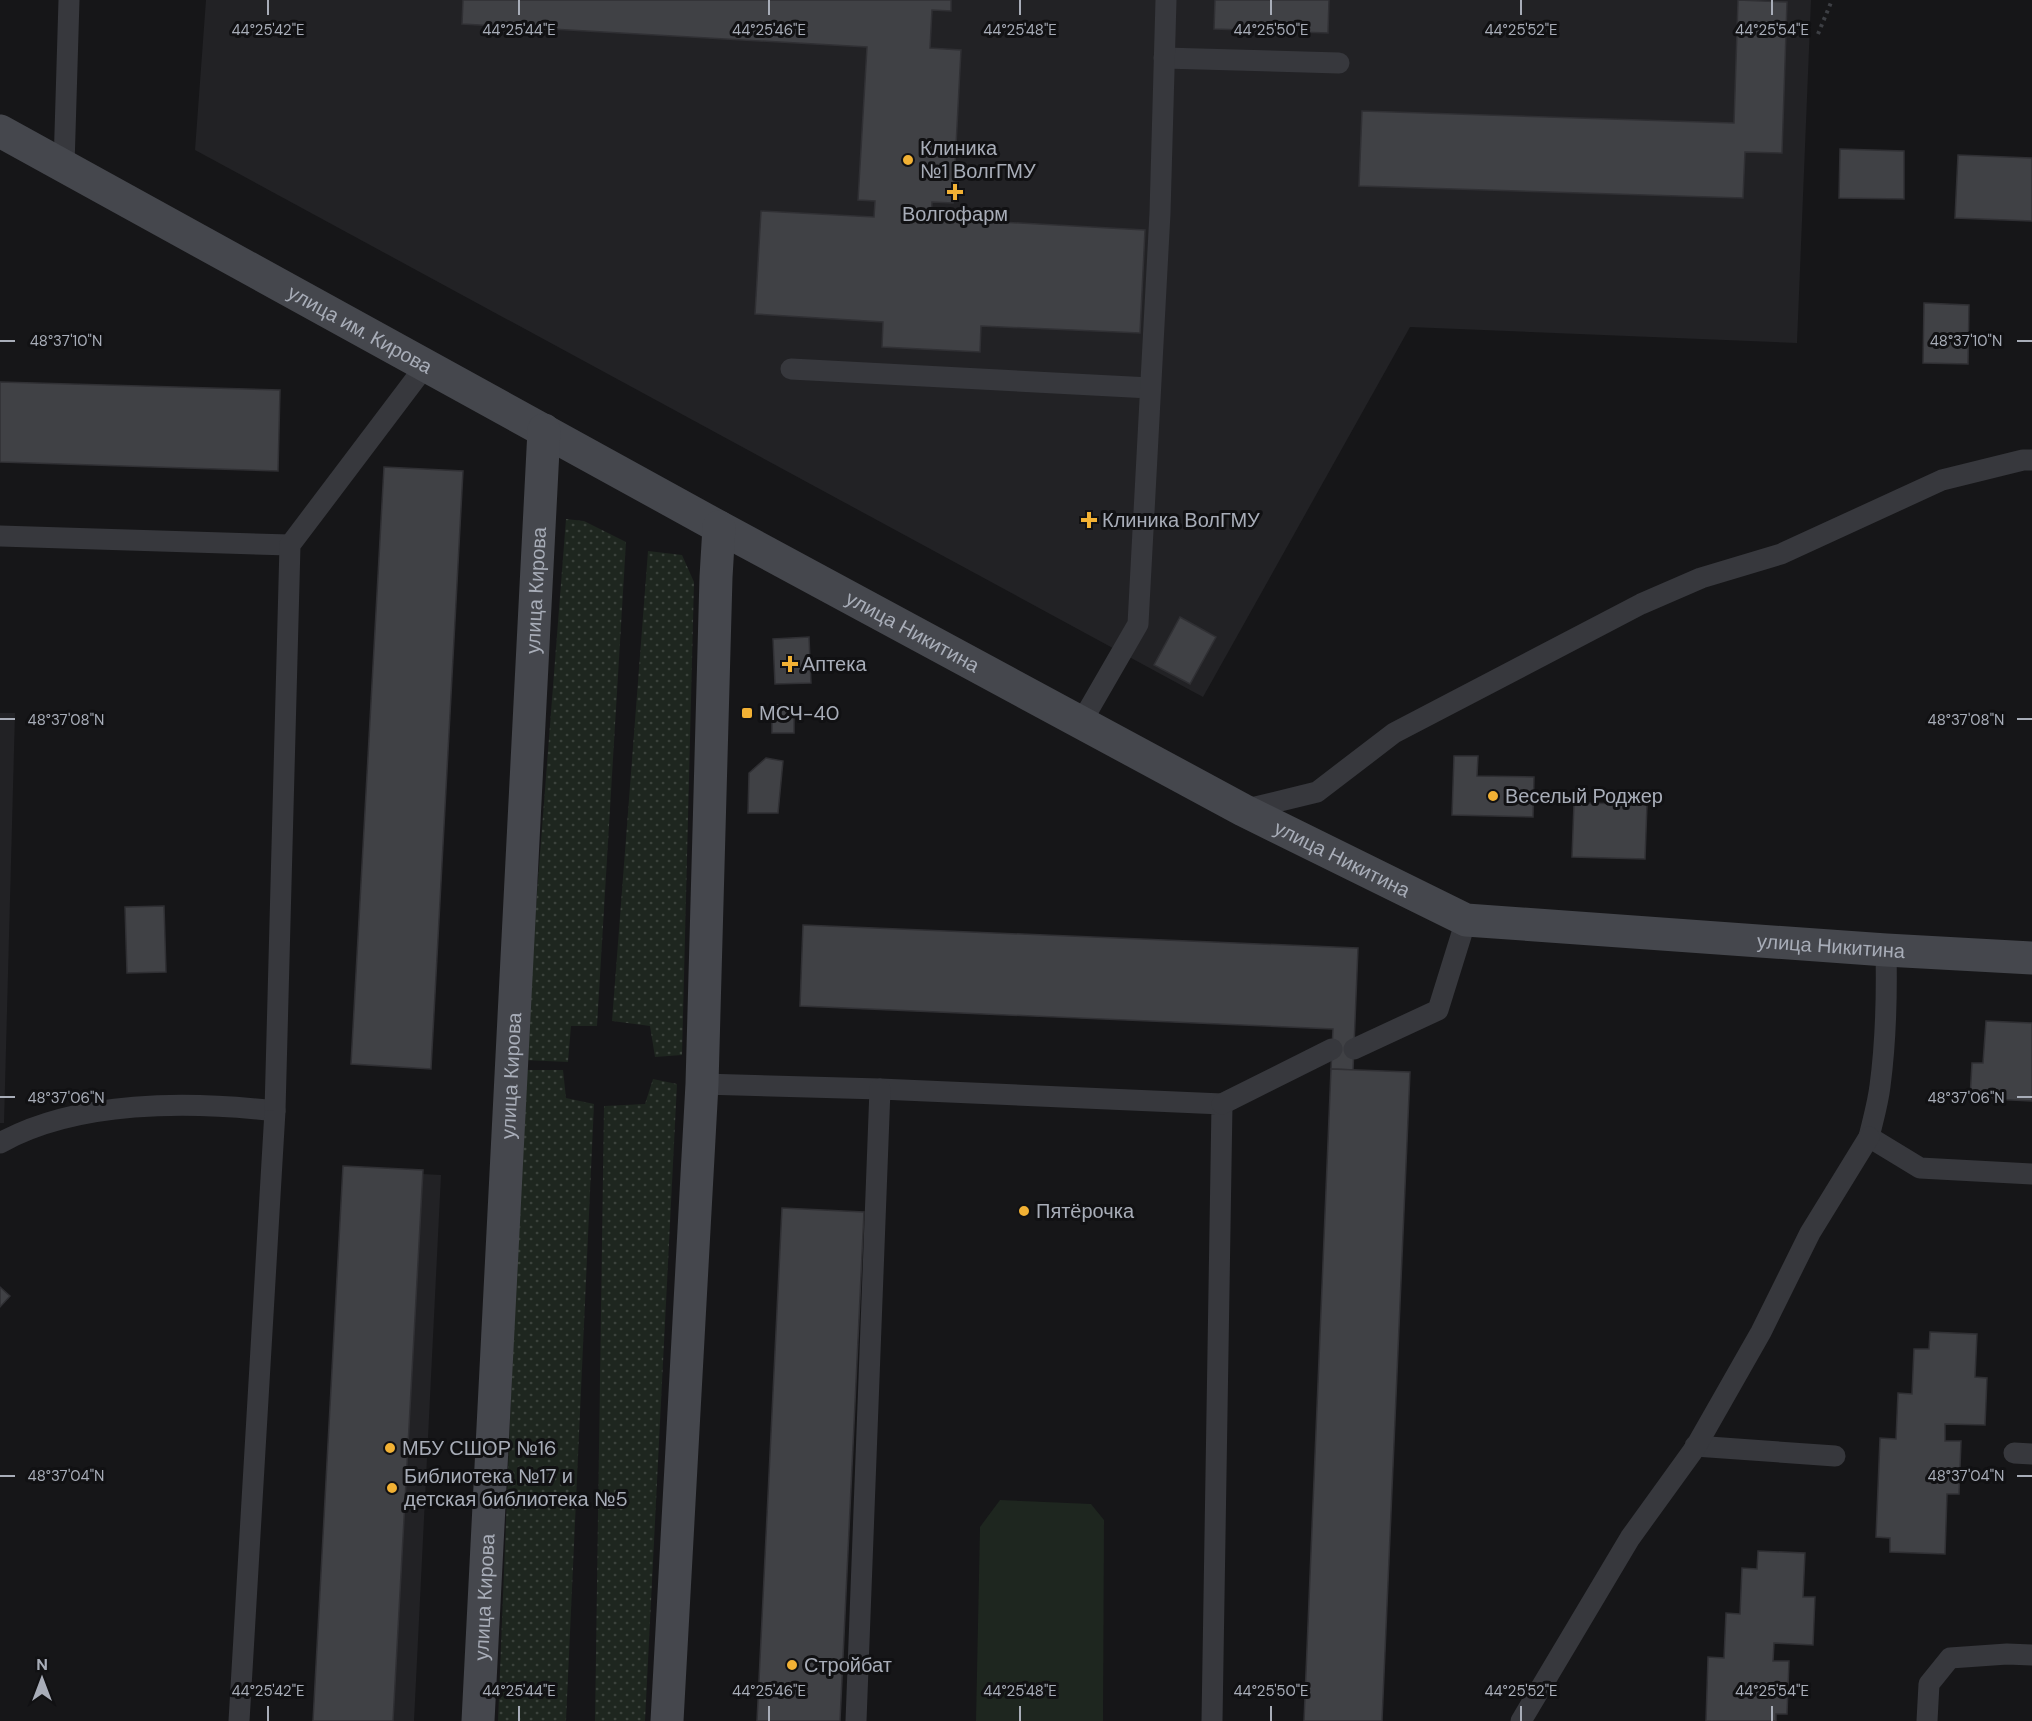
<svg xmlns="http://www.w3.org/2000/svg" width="2032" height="1721" viewBox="0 0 2032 1721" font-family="'DM Sans',sans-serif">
<defs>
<pattern id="grass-dots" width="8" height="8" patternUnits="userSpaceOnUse" patternTransform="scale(1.5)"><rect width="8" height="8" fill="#1e261f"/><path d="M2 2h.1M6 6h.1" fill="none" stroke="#3c433d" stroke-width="1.8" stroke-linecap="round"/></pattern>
</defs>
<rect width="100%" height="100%" fill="#161618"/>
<!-- built -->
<g fill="#222225">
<path d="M206,0H1811L1797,343L1410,327L1203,697L195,150Z"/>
<path d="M0,713H15L4,1123H0Z"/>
<path d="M366,1171L441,1175L414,1721H338Z"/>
</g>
<!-- grass -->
<g fill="url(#grass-dots)">
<path d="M566,519L584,521L626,542L597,1026H571L568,1062L524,1060Z"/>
<path d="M648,551L682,555L694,582L682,1055L655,1057L650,1026L612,1021Z"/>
<path d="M524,1070H563L566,1098L594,1104L566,1721H498Z"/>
<path d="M653,1079L677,1084L645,1721H595L604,1106L645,1104Z"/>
</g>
<!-- garden -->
<path fill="#1e261f" d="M1000,1500L1091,1504L1104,1520L1103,1721H976L980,1527Z"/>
<!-- building -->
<g fill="#404145" stroke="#303034" stroke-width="1.5">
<path d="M463,0H951V11L932,10L930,48L961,50L953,203L932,202L931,218L1145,230L1140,333L981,326L980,352L882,347L883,322L755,314L761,211L874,217L875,201L858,200L867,47L462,24Z"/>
<path d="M1215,0H1329L1328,33L1214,29Z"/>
<path d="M1738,0L1787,2L1782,153L1745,152L1743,198L1359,186L1362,111L1734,123Z"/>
<path d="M1840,149L1904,151V199L1839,198Z"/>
<path d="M1958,155L2032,158V221L1955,218Z"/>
<path d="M1924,303L1969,305L1968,364L1923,363Z"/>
<path d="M0,382L280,390L278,471L0,462Z"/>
<path d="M384,467L463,471L431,1069L351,1064Z"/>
<path d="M1180,617L1216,637L1190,684L1154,665Z"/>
<path d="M809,637L811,683L775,684L773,639Z"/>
<rect x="772" y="705" width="22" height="28"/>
<path d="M1454,756H1478L1477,776L1534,777L1533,817L1452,815Z"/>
<path d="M766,758L783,761L778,813H748L749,773Z"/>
<path d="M1574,803L1647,804L1645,859L1572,857Z"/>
<path d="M164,906L166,972L127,973L125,907Z"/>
<path d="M803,925L1358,948L1353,1070L1331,1069L1333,1029L800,1006Z"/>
<path d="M1986,1021L2032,1023V1101L1970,1098L1972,1063H1983Z"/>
<path d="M1331,1069L1410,1072L1382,1721H1304Z"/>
<path d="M343,1166L423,1170L393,1721H313Z"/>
<path d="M782,1208L864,1212L840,1721H757Z"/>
<path d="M0,1287L10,1296L0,1307Z"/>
<path d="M1930,1332L1977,1334L1975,1377L1987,1378L1985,1425L1945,1424V1441H1961L1959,1494H1947L1945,1554L1890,1552V1538L1876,1537L1880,1438L1896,1439L1898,1393L1912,1394L1914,1349H1929Z"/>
<path d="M1758,1551L1805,1553L1803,1597H1815L1813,1645L1774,1643L1773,1661H1789L1787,1714H1776V1721H1706L1708,1657L1724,1658L1726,1613L1740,1614L1742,1568L1757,1569Z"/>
</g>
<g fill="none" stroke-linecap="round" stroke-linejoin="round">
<!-- path -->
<path stroke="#3d3f44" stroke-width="4" stroke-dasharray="3 4.5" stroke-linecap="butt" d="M1818,34L1832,0"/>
<!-- service -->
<g stroke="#37383d" stroke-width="21">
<path d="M1164,58L1339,63"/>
<path d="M64,166L69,0"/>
<path d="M791,369L1150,388"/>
<path d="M0,536L290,545"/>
<path d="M1082,721L1138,624L1160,213L1166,0"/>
<path d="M1243,810L1317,792L1394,733L1641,604L1701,578L1781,554L1942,480L2023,460H2032"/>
<path d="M1886,950C1887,996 1886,1041 1880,1086C1878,1103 1873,1120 1869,1137L1920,1168L2032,1174"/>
<path d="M1354,1049L1438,1010L1466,920"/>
<path d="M702,1084L880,1089L1222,1104L1212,1721"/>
<path d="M1222,1104L1332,1049"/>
<path d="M0,1143C77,1100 189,1101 275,1111"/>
<path d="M1695,1446L1835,1456"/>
<path d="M2014,1453L2032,1454"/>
<path d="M239,1721L275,1111L290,545L426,365"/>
<path d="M856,1721L880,1089"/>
<path d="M1521,1721L1630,1538L1695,1448L1761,1332L1810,1233L1869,1137"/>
<path d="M1927,1721L1929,1684L1950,1658L2007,1654L2032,1655"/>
</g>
<!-- secondary -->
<g stroke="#45474d" stroke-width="33">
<path id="s1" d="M0,131L719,527L1243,810L1466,920L1886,950L2032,958"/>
<path id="s2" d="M478,1721L544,430"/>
<path d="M667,1721L702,1084L716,577L719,527"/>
</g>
</g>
<!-- ticks -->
<path fill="none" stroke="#a8adb8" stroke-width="2" d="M268,0V15M519,0V15M769,0V15M1020,0V15M1271,0V15M1521,0V15M1772,0V15M0,341H15M2017,341H2032M0,719H15M2017,719H2032M0,1097H15M2017,1097H2032M0,1476H15M2017,1476H2032M268,1706V1721M519,1706V1721M769,1706V1721M1020,1706V1721M1271,1706V1721M1521,1706V1721M1772,1706V1721"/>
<!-- markers -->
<g fill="#f2b134" stroke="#111113" stroke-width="2">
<circle cx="908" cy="160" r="6"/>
<path d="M952 183h6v6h6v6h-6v6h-6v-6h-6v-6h6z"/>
<path d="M1086 511h6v6h6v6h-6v6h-6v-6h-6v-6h6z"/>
<path d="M787 655h6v6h6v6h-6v6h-6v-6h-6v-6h6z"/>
<rect x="741" y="707" width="12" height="12" rx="3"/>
<circle cx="1493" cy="796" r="6"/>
<circle cx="1024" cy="1211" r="6"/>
<circle cx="390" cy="1448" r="6"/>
<circle cx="392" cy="1488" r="6"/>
<circle cx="792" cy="1665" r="6"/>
</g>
<g text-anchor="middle" stroke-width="6" stroke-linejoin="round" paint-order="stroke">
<!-- poi labels -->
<g font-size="20" fill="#a8adb8" stroke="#111113" text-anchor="start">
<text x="920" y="155">Клиника<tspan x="920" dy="23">№1 ВолгГМУ</tspan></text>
<text x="955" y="221" text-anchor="middle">Волгофарм</text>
<text x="1102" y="527">Клиника ВолГМУ</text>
<text x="802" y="671">Аптека</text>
<text x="759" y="720">МСЧ-40</text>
<text x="1505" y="803">Веселый Роджер</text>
<text x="1036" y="1218">Пятёрочка</text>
<text x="402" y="1455">МБУ СШОР №16</text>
<text x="404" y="1483">Библиотека №17 и<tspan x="404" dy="23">детская библиотека №5</tspan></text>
<text x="804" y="1672">Стройбат</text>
</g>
<!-- street labels -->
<g font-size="20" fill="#a8adb8" stroke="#111113">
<text dy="7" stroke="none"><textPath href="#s1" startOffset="411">улица им. Кирова</textPath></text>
<text dy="7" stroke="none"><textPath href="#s2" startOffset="1132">улица Кирова</textPath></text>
<text dy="7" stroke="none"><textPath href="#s1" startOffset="1041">улица Никитина</textPath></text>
<text dy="7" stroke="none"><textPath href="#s1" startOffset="1527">улица Никитина</textPath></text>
<text dy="7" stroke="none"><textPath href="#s1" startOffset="2031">улица Никитина</textPath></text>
<text dy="7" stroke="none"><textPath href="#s2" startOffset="646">улица Кирова</textPath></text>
<text dy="7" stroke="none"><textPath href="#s2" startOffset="124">улица Кирова</textPath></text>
</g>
</g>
<g font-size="15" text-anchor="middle" fill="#a8adb8" stroke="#111113" stroke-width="6" stroke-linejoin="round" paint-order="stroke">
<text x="268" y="35">44°25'42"E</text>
<text x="519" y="35">44°25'44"E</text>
<text x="769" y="35">44°25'46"E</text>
<text x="1020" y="35">44°25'48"E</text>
<text x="1271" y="35">44°25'50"E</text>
<text x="1521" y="35">44°25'52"E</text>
<text x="1772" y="35">44°25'54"E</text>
<text x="66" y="346">48°37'10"N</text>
<text x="1966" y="346">48°37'10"N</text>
<text x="66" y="725">48°37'08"N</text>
<text x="1966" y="725">48°37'08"N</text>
<text x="66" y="1103">48°37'06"N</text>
<text x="1966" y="1103">48°37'06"N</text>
<text x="66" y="1481">48°37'04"N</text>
<text x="1966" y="1481">48°37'04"N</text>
<text x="268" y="1696">44°25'42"E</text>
<text x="519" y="1696">44°25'44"E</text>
<text x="769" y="1696">44°25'46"E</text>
<text x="1020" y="1696">44°25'48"E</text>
<text x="1271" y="1696">44°25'50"E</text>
<text x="1521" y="1696">44°25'52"E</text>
<text x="1772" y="1696">44°25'54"E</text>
</g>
<!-- north arrow -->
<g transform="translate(42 1679)" stroke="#111113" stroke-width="4.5" paint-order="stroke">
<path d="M0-4.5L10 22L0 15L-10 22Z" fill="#a8adb8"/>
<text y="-9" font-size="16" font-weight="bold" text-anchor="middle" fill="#a8adb8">N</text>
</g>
</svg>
